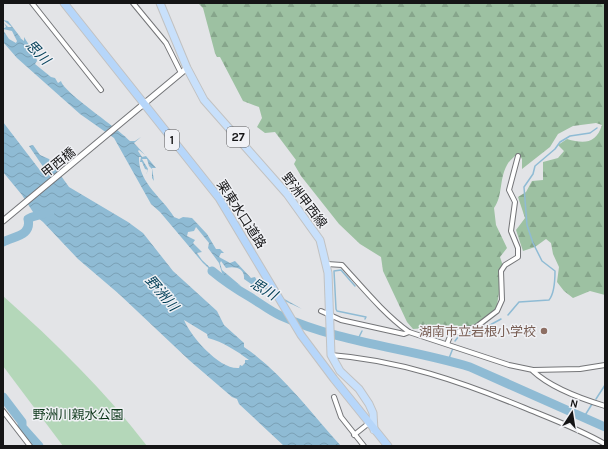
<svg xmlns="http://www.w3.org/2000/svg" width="608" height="449" viewBox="0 0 608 449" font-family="Karla,'Noto Sans JP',sans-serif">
<defs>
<pattern id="forest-firs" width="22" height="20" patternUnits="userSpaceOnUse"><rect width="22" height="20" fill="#9dc1a2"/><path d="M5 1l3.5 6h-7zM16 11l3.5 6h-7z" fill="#86a58b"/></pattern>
<pattern id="water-waves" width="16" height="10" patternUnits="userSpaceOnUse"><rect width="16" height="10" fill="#8fbbd4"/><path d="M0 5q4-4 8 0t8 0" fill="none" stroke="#7aa0b5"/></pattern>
</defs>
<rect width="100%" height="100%" fill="#e3e4e7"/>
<!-- green -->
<path fill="#b4d7b9" d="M3,296C55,342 105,391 147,446H63L3,366Z"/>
<!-- forest -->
<path fill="url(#forest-firs)" d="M198,3H605V295L590,291L573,298L564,291L557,282L559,267L553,254L551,243L546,239L535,247L523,251L516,230L525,218L518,197L526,192L532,181L543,180V162L558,158L564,151L558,145L567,139C584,144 596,144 602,125L596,123L573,126L558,134L550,147L522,169V159L518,153C514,157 509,161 507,165C499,179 503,196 494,208L496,225L507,248L500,257L503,266L496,312C464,340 449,325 413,329L407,322L383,271L381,257L360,244L339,224L301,176L294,164L296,160L275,132L265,133L257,127L262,118L259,107L243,101L220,57H217L215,53L203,8Z"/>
<!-- water -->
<g fill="url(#water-waves)" fill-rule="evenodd">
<path d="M3,20L8,21L21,38L19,37L24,41V37L36,56L37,61L35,64L51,77L55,78L58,83L61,81C64,93 117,127 130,141H135L141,137L134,143L145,155L139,150L138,151L142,157L146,156L156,168H152L154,181L152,178V169L149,166L147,159H142L148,169L146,175L148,170L145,169L142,162H140L141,157H139C138,183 163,198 174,217L179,219L183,217L192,218L207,234L216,249H220L224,253H221L219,257L230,263L235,261L251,278L255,277L257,281L274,293L302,309L274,296L261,286L255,284L254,286L244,279C245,268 235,266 226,268L221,261L220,263L222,270L241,286L237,284L238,288L234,283H229L222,273L219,263L208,248L209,243L196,227L194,231L188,232L187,236L195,240L193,243L202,252L197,253L202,260L222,279L217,276L203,263L160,212L151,204L114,138L80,114L17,58L3,42V30L9,39L16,43L17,41L12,31L3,29L6,27L4,23L8,27H12Z"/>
<path d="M3,122L39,169L46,171L29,146L33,145L40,155L49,159L69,187L128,222L143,233L173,271L217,311L224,325L244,343V347C282,373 310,412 341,446H284L239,404L237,399L232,397L189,360L119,294L78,259L43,222L38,218L33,219L31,230H30L31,219L42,216V214L33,212L22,195L3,172ZM184,320L207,334L208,338C223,342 237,351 249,360H245V363L242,366L240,365L239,368C220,370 191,337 184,320Z"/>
</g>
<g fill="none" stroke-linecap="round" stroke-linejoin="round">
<!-- stream -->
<g stroke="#8fbbd4" stroke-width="1.5">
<path d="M355,286L341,270L334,271L336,309L337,311L366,317L365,319"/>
<path d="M508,315L519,302L549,300C554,294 555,279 555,271L542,261L533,243L527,225L524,187L533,174L535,166L555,149L560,142L570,136L590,133L597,128"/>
<path d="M357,341L362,331"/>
<path d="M455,341L458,337L479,331L501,319"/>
<path d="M448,361L453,348"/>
<path d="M596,399L605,385"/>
<path d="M584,417L592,404"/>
</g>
<!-- river -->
<g stroke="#8fbbd4" stroke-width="9">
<path d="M3,242C14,236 32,236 28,219L32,217L50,212L51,210"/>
<path d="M212,271C224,281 236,289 250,297C260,303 270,311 281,316C341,343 407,348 470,367L605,427"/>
<path d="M3,397L22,422V427L39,446"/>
</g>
<!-- minor casing -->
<g stroke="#747578" stroke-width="6">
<g id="minor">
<path d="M32,3L101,90"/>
<path d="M133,3L166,43L181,73"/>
<path d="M327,264L342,265C363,288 384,314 409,332L509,365L533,370L580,369L605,365"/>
<path d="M321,311L341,320L404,334L409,332"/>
<path d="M447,344L451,334L476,327L497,311L502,300L501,271L505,265L518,257V248L511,231L515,202L509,190L518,156"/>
<path d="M331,355C399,360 462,382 525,408C552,419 579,429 605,444"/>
<path d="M533,371C550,387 582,399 605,406"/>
<path d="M334,397L341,417L364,446"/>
<path d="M3,411L30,446"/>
<path d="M354,435L369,423"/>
</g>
</g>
<!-- tertiary casing -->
<g stroke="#747578" stroke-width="7">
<path id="tertiary" d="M3,221L187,68"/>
</g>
<!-- primary casing -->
<g stroke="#c2c2c2" stroke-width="9">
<path id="primary" d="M160,3L187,68L204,100L287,194L320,240L328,273L331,355L340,371L359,389L369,404L373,413L374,430"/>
</g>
<!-- trunk casing -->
<g stroke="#c2c2c2" stroke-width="9">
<path id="trunk" d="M64,3L219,198L301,335L334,379L388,446"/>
</g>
<!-- minor -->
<use href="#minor" stroke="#fff" stroke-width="4"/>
<!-- tertiary -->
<use href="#tertiary" stroke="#fff" stroke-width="5"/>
<!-- primary -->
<use href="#primary" stroke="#c8e0fb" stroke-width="7"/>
<!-- trunk -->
<use href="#trunk" stroke="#b6d6fa" stroke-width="7"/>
</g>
<!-- markers -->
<circle fill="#8d6e63" stroke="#f0f1f5" stroke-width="1.5" cx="544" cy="331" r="4"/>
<g text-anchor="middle" stroke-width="3" stroke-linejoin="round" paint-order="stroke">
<!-- shield labels -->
<g fill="#f0f1f5" stroke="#575759" stroke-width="1">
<rect x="227" y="127" width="22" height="20" rx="3"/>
<rect x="165" y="130" width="14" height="20" rx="3"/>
</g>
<g font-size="12" font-weight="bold" fill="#151516">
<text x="238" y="141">27</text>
<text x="172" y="144">1</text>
</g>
<!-- street labels -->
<g font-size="13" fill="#151516" stroke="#f0f1f5">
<text transform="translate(58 162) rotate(-39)" y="5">甲西橋</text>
<text transform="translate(305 200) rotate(53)" y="5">野洲甲西線</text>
<text transform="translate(242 214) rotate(57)" y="5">栗東水口道路</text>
</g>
<!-- education labels -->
<g font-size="13" fill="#785e54" stroke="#f0f1f5" text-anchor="end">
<text x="536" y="336">湖南市立岩根小学校</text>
</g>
<!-- park labels -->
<g font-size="13" fill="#0a3517" stroke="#f0f1f5">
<text x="78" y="419">野洲川親水公園</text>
</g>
<!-- water labels -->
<g font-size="14" font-style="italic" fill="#013e57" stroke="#f0f1f5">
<text transform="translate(38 52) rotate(46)" y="5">思川</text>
<text transform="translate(264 289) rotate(31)" y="5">思川</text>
<text transform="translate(162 293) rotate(49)" y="5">野洲川</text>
</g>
</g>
<!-- border -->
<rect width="608" height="449" fill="none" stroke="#151516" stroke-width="8"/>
<!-- north arrow -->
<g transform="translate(572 413) rotate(12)" stroke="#f0f1f5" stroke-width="3" paint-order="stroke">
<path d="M0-3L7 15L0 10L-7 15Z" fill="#151516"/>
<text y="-6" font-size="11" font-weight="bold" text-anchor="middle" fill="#151516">N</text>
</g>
</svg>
